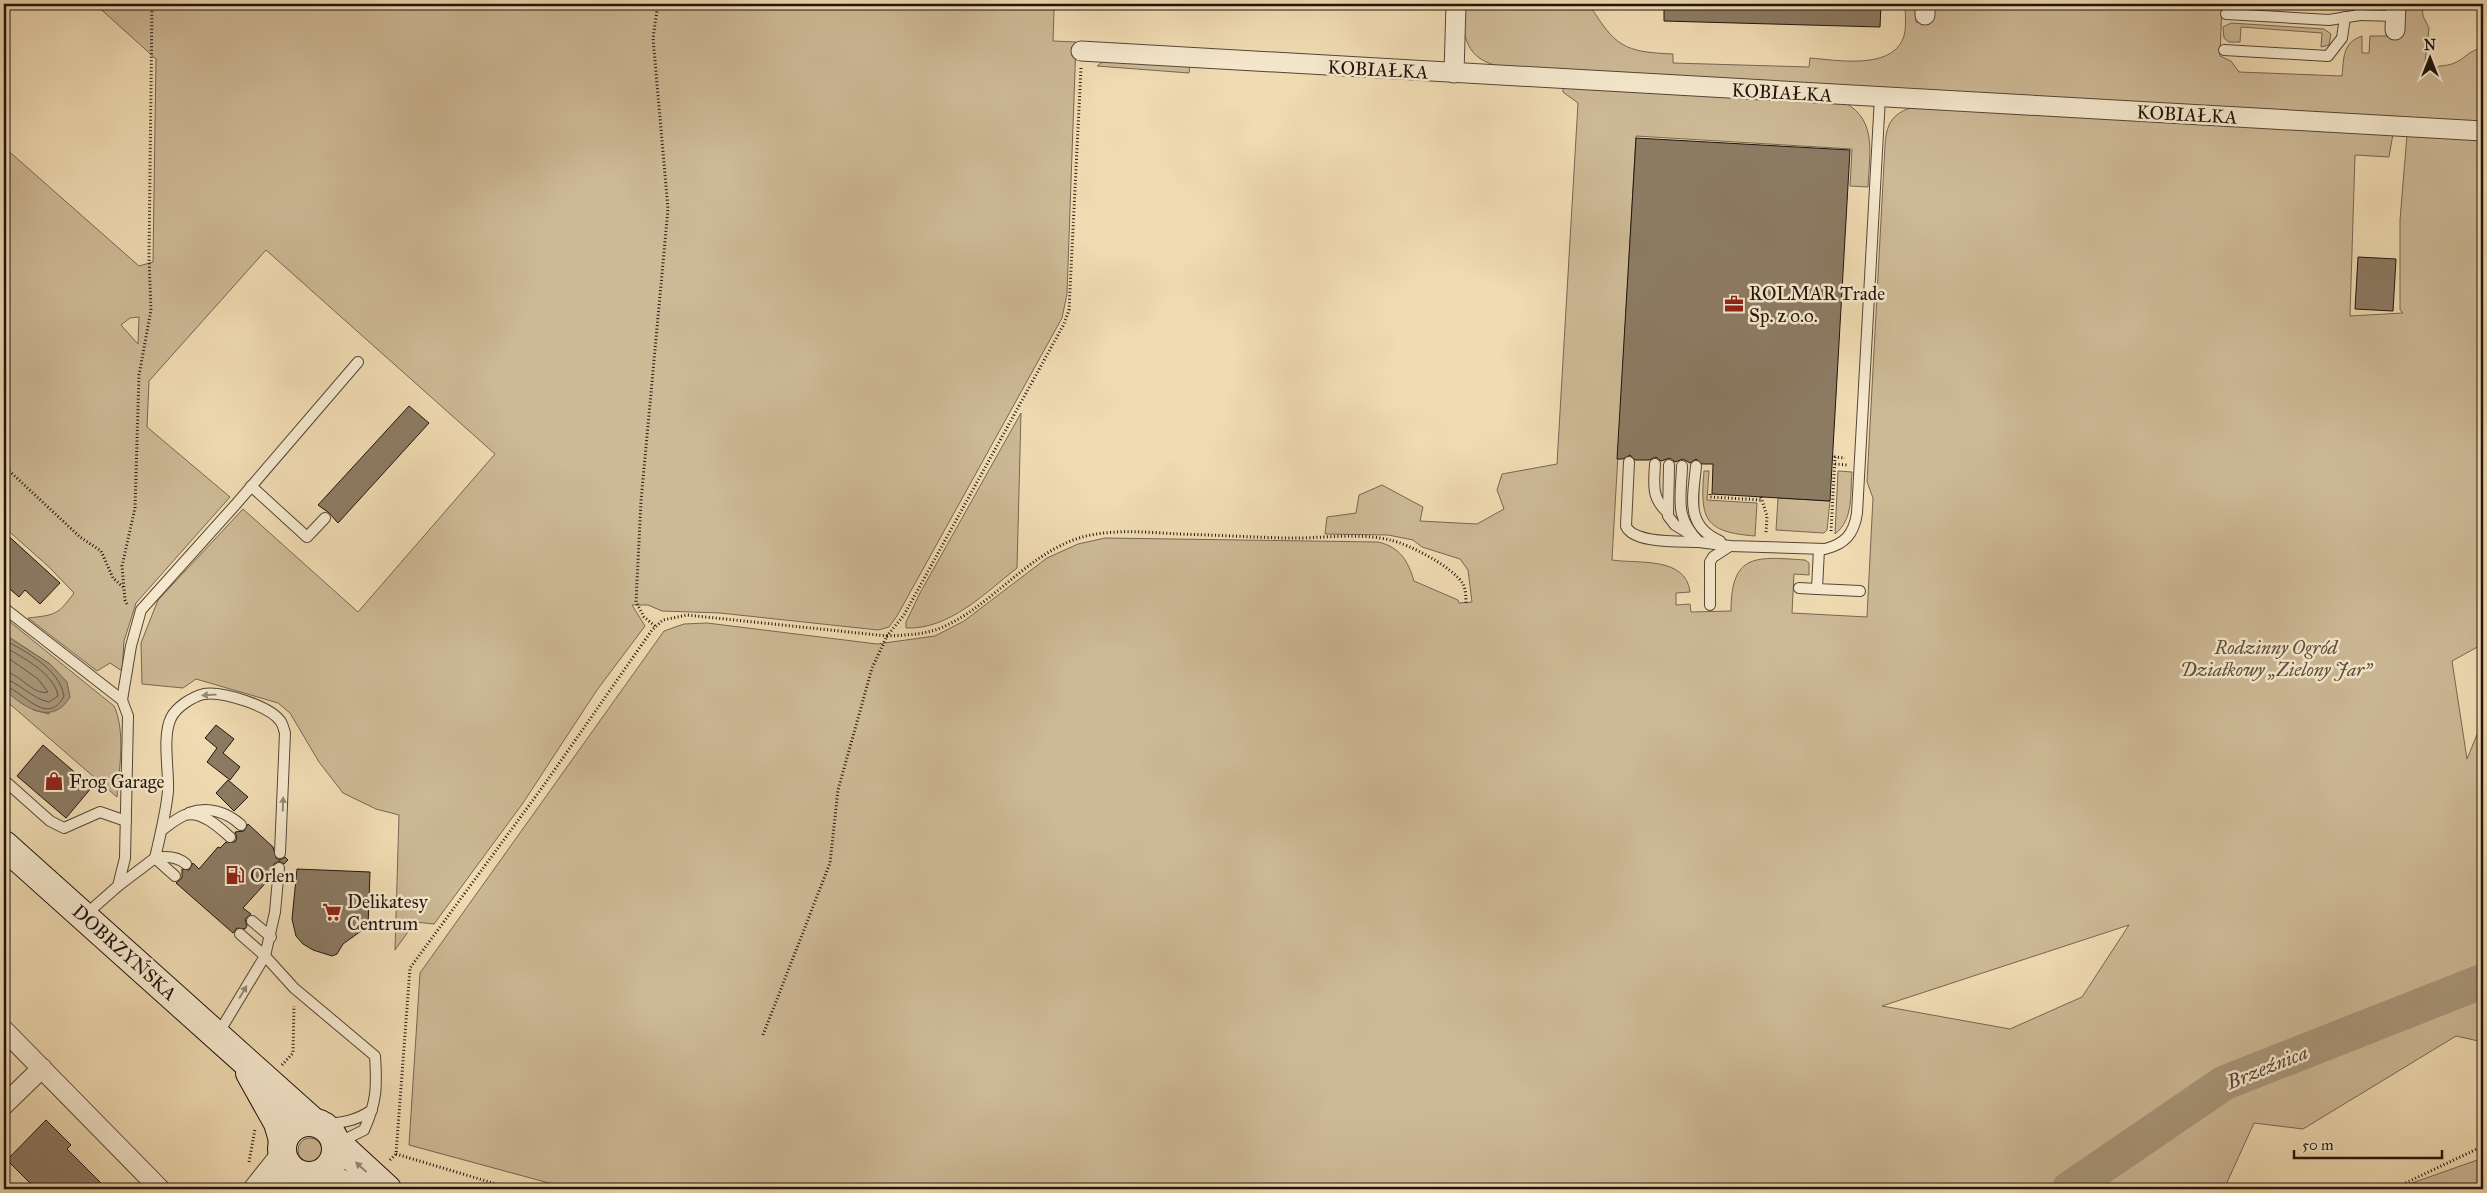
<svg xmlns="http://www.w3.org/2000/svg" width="2487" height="1193" viewBox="0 0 2487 1193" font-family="'IM FELL Great Primer',serif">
<rect width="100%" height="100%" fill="#f0dbb2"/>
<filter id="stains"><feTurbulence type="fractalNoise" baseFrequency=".004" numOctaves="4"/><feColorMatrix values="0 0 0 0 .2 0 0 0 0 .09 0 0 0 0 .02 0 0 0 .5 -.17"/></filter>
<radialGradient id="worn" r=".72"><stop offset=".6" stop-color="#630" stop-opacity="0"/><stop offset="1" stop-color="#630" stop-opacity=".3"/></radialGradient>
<!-- green -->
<g fill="#cdb996" stroke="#766652" fill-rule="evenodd">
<path d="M95,4H1052L1054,10L1053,41L1076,42L1067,294L1062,318L897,616L889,627L878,630L720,613L662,611L648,605H632L645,626L597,690L523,803L434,924L415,922L395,950L399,815L376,809L343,793L319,762L290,713L278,703L196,679L183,688L142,684L141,643L158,600L243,509L358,612L495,454L266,250L149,381L147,427L230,497L136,603L124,641L122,671L110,663L97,671L28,618C55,615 58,615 74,593L48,566L4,527V147L139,266L153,262L156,59ZM139,317L138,344L121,325L130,318Z"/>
<path d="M1461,4H1589C1615,46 1623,52 1673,54V63L1809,67L1810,58C1836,60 1890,70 1903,39C1907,29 1905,14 1905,4H1916V22L1930,23L1931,4H2222L2220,56L2231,61L2239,72L2342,76C2344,58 2342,43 2362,36V53H2369L2370,36H2401L2402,4H2422L2423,16L2429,28L2425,62L2433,72L2439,66C2465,65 2463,51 2483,48V122L1502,67C1464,59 1464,37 1461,4Z"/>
<path d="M2231,23L2324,29L2331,34L2329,45L2321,47L2322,33L2241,27L2240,42H2229L2224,38L2223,27Z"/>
<path d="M1105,60L1190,66L1189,73L1097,66Z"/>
<path d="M1563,88L1845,103C1878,120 1869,156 1868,187L1850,186L1852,149L1636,136L1612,560C1638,564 1686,556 1690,592L1676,593V605L1690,604L1691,612L1731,611C1731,552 1757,557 1805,560L1809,563V575L1794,574L1792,613L1867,617L1873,498L1867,482L1884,164C1886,137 1882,115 1914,107L2393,134L2389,157L2355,155L2350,316L2403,313L2400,310V220L2407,135L2483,139V644L2452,661L2467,759L2483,720V1042L2456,1036L2303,1129L2254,1123L2224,1189H571L409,1145L420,973L664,631L684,624L707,623L877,644L935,636L964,621L1047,558L1078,544L1105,538L1378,542C1400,547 1408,561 1414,581L1458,600L1459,603L1472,602L1468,570L1460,559L1422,547L1413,540L1388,535L1325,534L1327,517L1356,513L1359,495L1382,485L1423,507L1420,521L1477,524L1504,509L1497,490L1502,474L1557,464L1578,103L1563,92ZM2129,925L2082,997L2010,1029L1882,1006Z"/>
<path d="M1021,413L1017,568C985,593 949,630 906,628V622L920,593Z"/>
<path d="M1704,471H1709L1707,500L1757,503L1755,536C1704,532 1700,519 1704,471Z"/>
<path d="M1838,471L1852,472C1850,494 1854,519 1835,534Z"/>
<path d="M1778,498L1830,501L1827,530L1824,533L1776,530Z"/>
<path d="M4,617L114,706C126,732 119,769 117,797L4,699V689L34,710L49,714L50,664L4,634Z"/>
<circle cx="310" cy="1150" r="12"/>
<path d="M2483,1158V1189H2395Z"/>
</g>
<!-- water -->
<path fill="#a9977a" stroke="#72634e" d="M4,634L50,664L67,682L70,697C52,727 23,707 4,689Z"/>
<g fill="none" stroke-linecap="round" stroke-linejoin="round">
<!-- shore -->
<g stroke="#645644" stroke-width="1">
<path d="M4,640C26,651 60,670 64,696C47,729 21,688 4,686"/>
<path d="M4,647C21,656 55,674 58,696L49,702C32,699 16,680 4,679"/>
<path d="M4,655L38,679L48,692C33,696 19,672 4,672"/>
</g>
<!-- river -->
<path stroke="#a9977a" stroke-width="35" d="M2069,1189L2224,1083L2483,981"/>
</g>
<!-- building -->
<g fill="#8c7b63" stroke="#20140d">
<path d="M1664,4H1881L1880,27L1664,21Z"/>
<path d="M1636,138L1850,150L1830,501L1712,494L1713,464H1702L1696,459L1690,463L1683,459L1675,462L1670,458L1661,461L1656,457L1649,460H1635L1630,455L1623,459H1617Z"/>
<path d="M2358,257L2396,259L2393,311L2355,309Z"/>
<path d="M409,406L429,423L338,523L329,513L318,505Z"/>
<path d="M4,532L60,583L40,604L25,590L19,597L4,584Z"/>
<path d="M216,725L234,739L223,753L240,767L230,780L207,762L217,748L205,738Z"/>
<path d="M43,745L92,787L66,818L17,776Z"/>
<path d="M228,780L248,797L234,811L216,793Z"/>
<path d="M248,824L273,847L276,858L280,860L285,857L288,860L284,864L279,861L274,864L271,877L243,908L251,914L245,919L247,926L245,929L237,928L233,933L176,883L182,878V869L189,870L193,863L199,869L218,847L220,848L226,842H235L237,838L235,832L244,831Z"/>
<path d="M297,869L370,872L368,926L343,944L337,954L332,956L313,950L303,944L296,936L292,919Z"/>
<path d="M46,1120L71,1145L67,1149L107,1189H36L7,1160Z"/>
</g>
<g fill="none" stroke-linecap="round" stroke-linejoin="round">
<!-- service casing -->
<g stroke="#544636" stroke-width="12">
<g id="service">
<path d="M2360,4V15L2396,16"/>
<path d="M2226,14L2329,20L2360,15"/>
<path d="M2224,50L2328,56L2342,38L2345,17"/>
<path d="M1629,462L1626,526C1633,544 1682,541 1699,542"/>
<path d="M1655,464C1654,484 1651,497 1667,512"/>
<path d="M1669,465L1668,516L1675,525L1688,533"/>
<path d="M1682,466C1681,499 1674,517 1699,542L1730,546L1825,549C1845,544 1854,534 1857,513L1880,97"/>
<path d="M1696,466C1693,498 1685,526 1720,541"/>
<path d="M251,486L307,537L325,518"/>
<path d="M1819,549L1817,589L1860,591"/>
<path d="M1799,588L1817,589"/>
<path d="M1710,605V562L1713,557L1730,546"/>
<path d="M4,608L122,700L128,716L125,858L118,886L84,916"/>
<path d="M122,700L131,646L141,610L237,503L358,362"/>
<path d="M4,780L50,821L64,828L100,812L126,821"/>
<path d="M189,813C208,806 227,812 241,825"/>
<path d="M162,830C169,825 177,818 185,815C201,810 220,828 230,837"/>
<path d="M186,864C178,857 166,856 155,858C160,836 166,813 168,791C169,770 162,736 171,718C176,707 192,697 204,694C222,691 271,706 281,722C283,725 284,730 285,733L280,853"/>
<path d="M118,886L155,858L175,876"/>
<path d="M252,921L271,937"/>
<path d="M240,934L265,956L294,988L375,1056C377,1087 377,1101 364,1130L340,1142"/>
<path d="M218,1034L265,956L275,912L279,868"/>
<path d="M322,1124C342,1123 356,1121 372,1110"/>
</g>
</g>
<!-- minor casing -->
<g stroke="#544636" stroke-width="21">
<g id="minor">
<path d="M1925,15V4"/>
<path d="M2395,30L2396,4"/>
<path d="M1081,51L2483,131"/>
<path d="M1454,73L1456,4"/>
<path d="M4,1030L160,1189"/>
<path d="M4,1105L42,1068"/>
</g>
</g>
<!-- tertiary casing -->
<g stroke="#544636" stroke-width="26">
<g id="tertiary">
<path d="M256,1189L283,1155"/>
<path d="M282,1189L299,1174"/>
</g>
</g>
<!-- secondary casing -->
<g stroke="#20140d" stroke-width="30">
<g id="secondary">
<path d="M4,845L312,1121"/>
<path d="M250,1073L278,1123L283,1140"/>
<circle cx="309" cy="1149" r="27"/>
<path d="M337,1143L387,1189"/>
<path d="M321,1174L352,1189"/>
</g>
</g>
<!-- path -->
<g stroke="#20140d" stroke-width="3" stroke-dasharray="1 2.5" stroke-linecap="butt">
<path d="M1835,464L1847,465"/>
<path d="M4,466L80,537L101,551L113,578L123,587"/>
<path d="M1710,494V497L1761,500"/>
<path d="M1761,497L1767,516L1766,533"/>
<path d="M1831,531L1835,457L1845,458"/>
<path d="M127,604L125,600L122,566L135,508L139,375L151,310L149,257L152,4"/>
<path d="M655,626L644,617L636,602L641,501L668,209L653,38L658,4"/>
<path d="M763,1035L830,863L838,790L872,668L887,636C906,635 925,635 943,627C988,607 1019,565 1064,544C1098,527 1142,532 1179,534C1214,535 1250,537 1285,538C1319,539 1356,532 1390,540C1409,544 1453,567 1463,584C1466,590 1466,597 1466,603"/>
<path d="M282,1065L293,1053L294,1006"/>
<path d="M396,1154L513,1189"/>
<path d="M390,1160L396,1154L410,968L544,785L652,630L663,620L687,615L887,636L904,615L1064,324L1069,310L1081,68"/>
<path d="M249,1162L255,1129"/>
<path d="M2393,1189L2483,1146"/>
</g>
<!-- service -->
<use href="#service" stroke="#f5e8cd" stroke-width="10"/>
<!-- minor -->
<use href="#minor" stroke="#f5e8cd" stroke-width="19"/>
<!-- tertiary -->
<use href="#tertiary" stroke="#f5e8cd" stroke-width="24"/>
<!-- secondary -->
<use href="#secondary" stroke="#f5e8cd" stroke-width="28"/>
</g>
<!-- one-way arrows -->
<defs><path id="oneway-solid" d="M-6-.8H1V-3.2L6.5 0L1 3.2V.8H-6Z" transform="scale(1.25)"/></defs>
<g fill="#958977">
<use href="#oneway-solid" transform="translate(209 695) rotate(177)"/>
<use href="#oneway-solid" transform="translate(283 804) rotate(-88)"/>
<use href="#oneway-solid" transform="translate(243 992) rotate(-59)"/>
<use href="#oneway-solid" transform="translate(361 1167) rotate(-138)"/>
</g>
<!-- icons -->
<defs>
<g id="office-bare" transform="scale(1.5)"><path d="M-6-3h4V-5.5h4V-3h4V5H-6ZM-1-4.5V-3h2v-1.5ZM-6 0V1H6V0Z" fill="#8f2418" stroke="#f5e8cd" stroke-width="2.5" paint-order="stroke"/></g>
<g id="shop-bare" transform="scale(1.5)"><path d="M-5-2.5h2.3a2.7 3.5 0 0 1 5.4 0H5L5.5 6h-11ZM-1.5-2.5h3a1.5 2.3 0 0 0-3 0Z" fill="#8f2418" stroke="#f5e8cd" stroke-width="2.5" paint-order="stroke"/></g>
<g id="fuel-bare" transform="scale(1.5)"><path d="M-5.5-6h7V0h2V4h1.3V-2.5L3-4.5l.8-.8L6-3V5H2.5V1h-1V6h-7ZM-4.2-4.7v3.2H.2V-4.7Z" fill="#8f2418" stroke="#f5e8cd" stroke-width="2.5" paint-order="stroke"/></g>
<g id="supermarket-bare" transform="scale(1.5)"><path d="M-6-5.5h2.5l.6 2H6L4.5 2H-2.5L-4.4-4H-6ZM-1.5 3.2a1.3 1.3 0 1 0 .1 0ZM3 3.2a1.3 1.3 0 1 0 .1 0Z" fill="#8f2418" stroke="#f5e8cd" stroke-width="2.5" paint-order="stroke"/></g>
</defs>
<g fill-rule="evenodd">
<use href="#office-bare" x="1734" y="304"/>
<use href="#shop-bare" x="54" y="781"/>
<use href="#fuel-bare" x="235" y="875"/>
<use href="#supermarket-bare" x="332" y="912"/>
</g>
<g text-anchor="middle" stroke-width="5" stroke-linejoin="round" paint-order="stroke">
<!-- street labels -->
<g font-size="19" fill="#20140d" stroke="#f5e8cd">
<text transform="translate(1378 69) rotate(3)" y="7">KOBIAŁKA</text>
<text transform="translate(1782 92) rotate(3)" y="7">KOBIAŁKA</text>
<text transform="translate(2187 114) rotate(3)" y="7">KOBIAŁKA</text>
<text transform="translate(125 952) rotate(42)" y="7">DOBRZYŃSKA</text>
</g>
<!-- poi labels -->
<g font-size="19" fill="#20140d" stroke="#f5e8cd" text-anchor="start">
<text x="1749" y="300">ROLMAR Trade<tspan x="1749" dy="22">Sp. z o.o.</tspan></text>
<text x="69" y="788">Frog Garage</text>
<text x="250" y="882">Orlen</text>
<text x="347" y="908">Delikatesy<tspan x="347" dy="22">Centrum</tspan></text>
</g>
<!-- park labels -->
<g font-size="19" font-style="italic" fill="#5d4e3d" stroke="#f5e8cd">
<text x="2276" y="654">Rodzinny Ogród<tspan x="2276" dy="22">Działkowy „Zielony Jar”</tspan></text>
</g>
<!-- water labels -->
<g font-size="20" font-style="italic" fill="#574839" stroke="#f5e8cd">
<text transform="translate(2267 1067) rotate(-22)" y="7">Brzeźnica</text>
</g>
</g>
<!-- margin -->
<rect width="2487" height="1193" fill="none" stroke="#f0dbb2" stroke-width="20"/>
<rect x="5" y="5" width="2477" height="1183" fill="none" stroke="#20140d" stroke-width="2.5"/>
<rect x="10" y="10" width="2467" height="1173" fill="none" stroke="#20140d"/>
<!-- north arrow -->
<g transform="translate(2430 58)" stroke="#f5e8cd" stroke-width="4" paint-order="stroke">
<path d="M0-4L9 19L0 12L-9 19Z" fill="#20140d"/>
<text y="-8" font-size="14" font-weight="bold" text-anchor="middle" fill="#20140d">N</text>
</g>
<!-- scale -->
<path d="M2294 1150v8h148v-8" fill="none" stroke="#20140d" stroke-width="2.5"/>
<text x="2302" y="1150" font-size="15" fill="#20140d" stroke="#f5e8cd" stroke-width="4" paint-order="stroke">50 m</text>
<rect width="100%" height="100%" filter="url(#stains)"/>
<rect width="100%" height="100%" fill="url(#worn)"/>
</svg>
